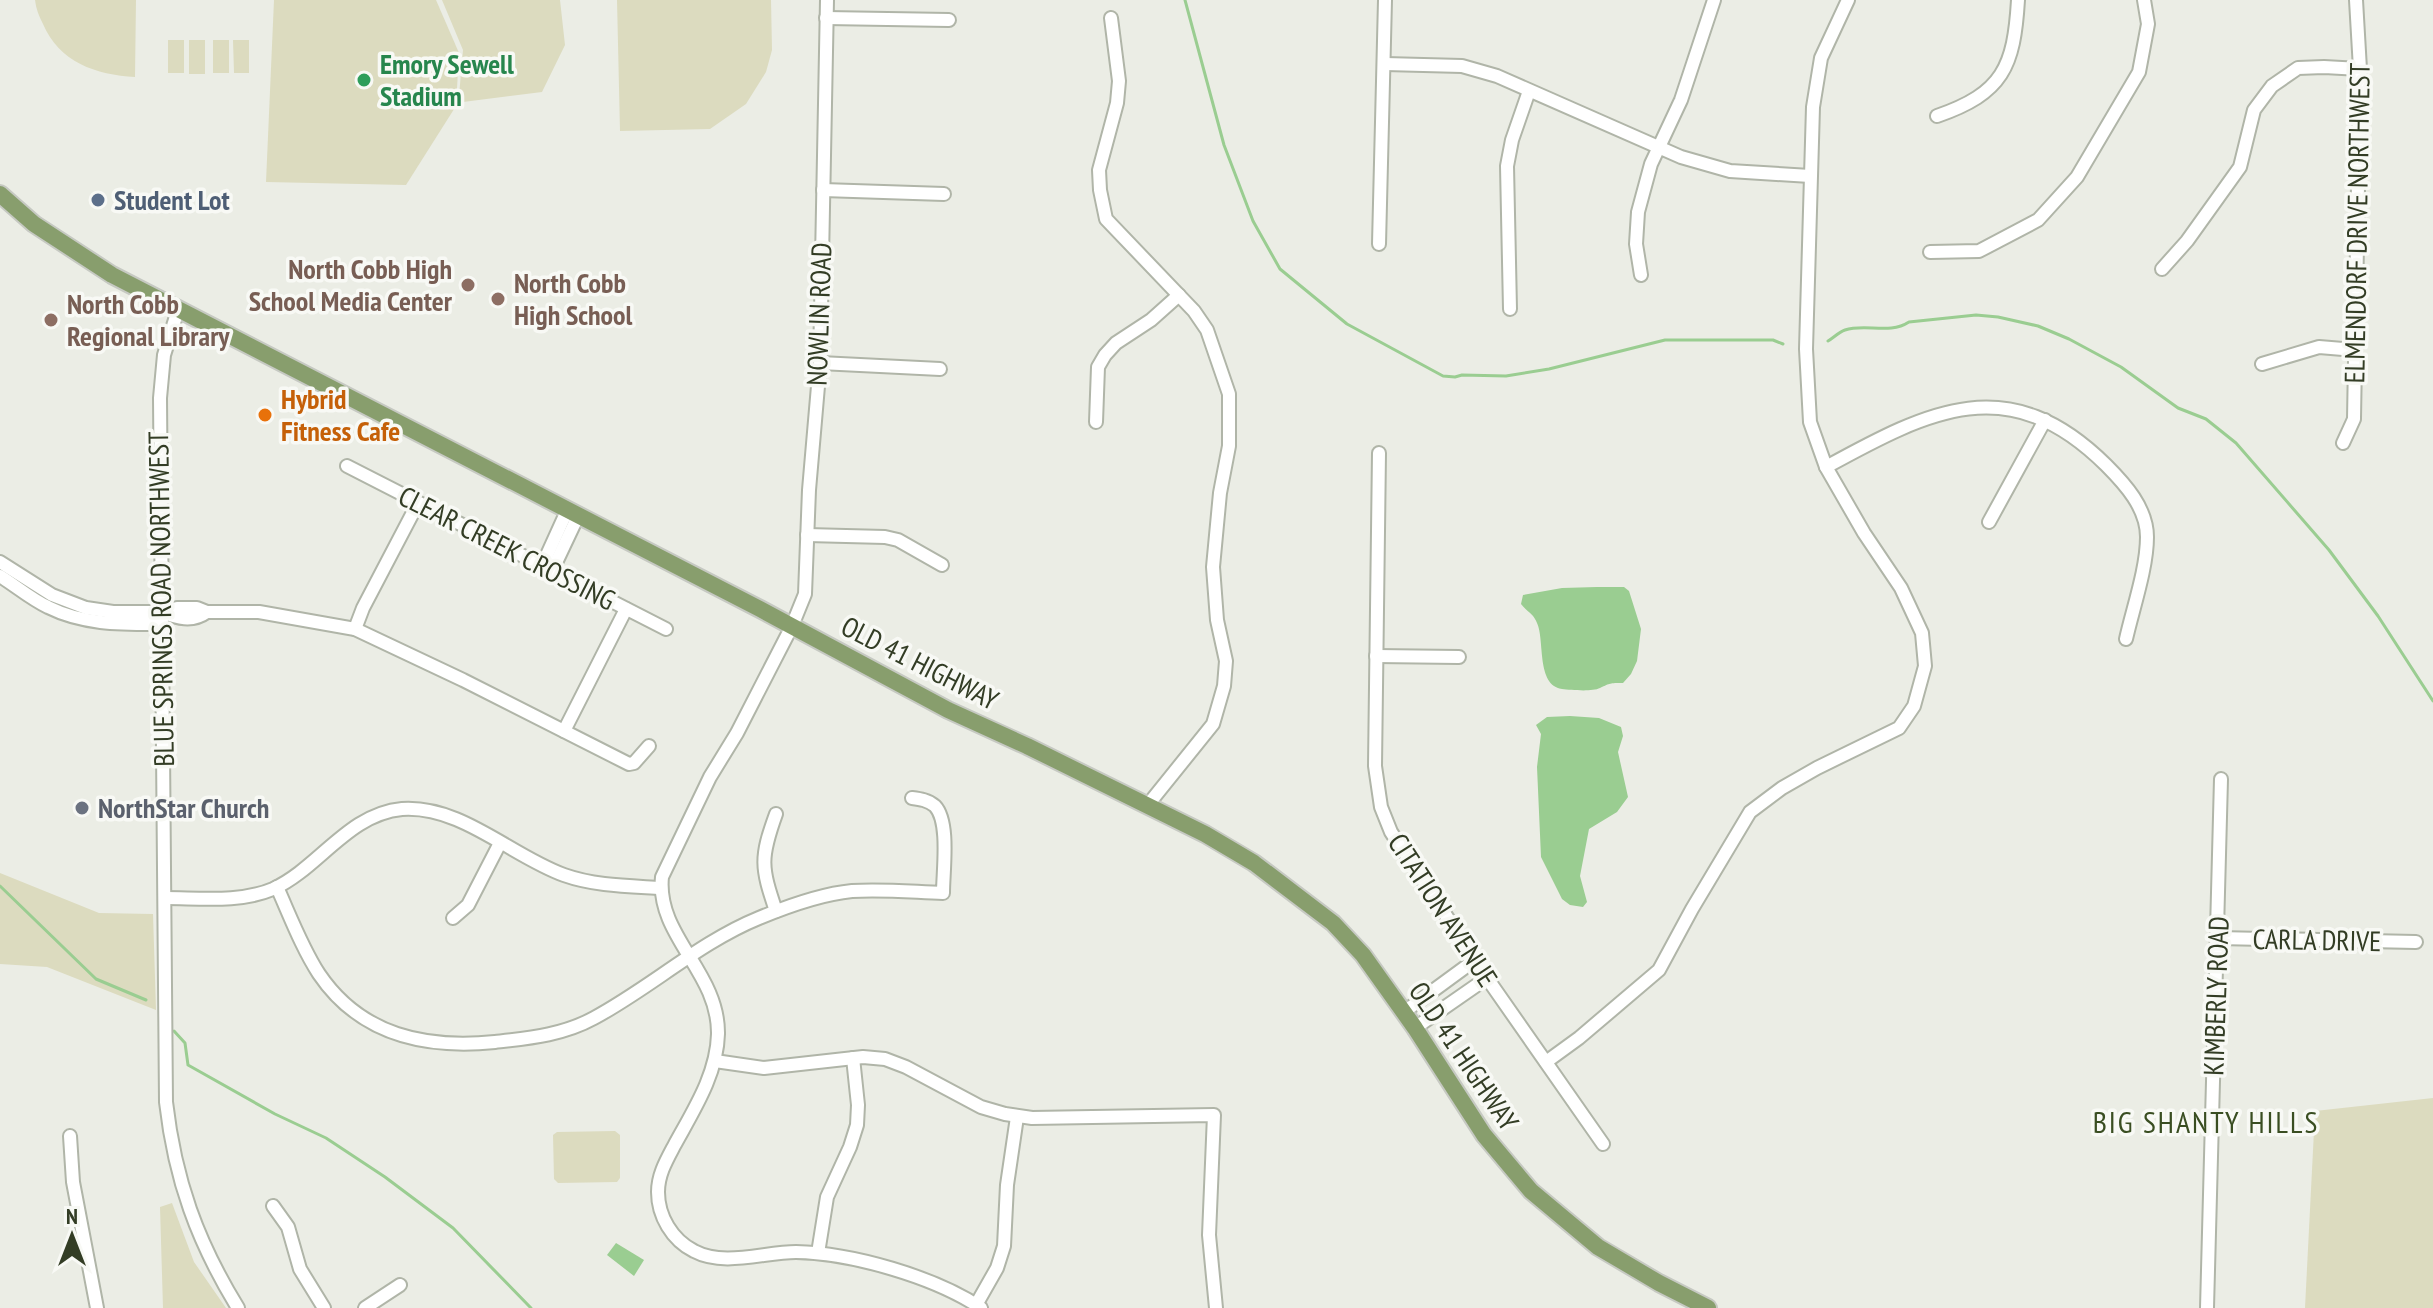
<svg xmlns="http://www.w3.org/2000/svg" width="2433" height="1308" viewBox="0 0 2433 1308" font-family="'PT Sans Narrow',sans-serif">
<rect width="100%" height="100%" fill="#ebede5"/>
<!-- green -->
<g fill="#dcdbbf">
<path d="M35,0H136L135,77C96,75 59,62 43,24C39,16 36,9 35,0Z"/>
<path d="M274,0H436L459,53L456,106L406,185L266,182Z"/>
<path d="M442,0H560L565,45L542,92L463,102L459,96L463,50Z"/>
<path d="M617,0H771L772,50L766,72L746,104L710,129L620,131Z"/>
<rect x="168" y="40" width="16" height="33"/>
<rect x="189" y="40" width="16" height="34"/>
<rect x="213" y="40" width="16" height="33"/>
<path d="M233,40H249V73H234Z"/>
<path d="M0,873L99,913L153,914L156,1010L47,967L0,964Z"/>
<path d="M2433,1098V1308H2305L2315,1111Z"/>
<path d="M615,1131L620,1135V1178L617,1182L558,1183L554,1179L553,1135L557,1132Z"/>
<path d="M172,1203L194,1262L226,1308H163L160,1207Z"/>
</g>
<!-- water -->
<g fill="#9acd91">
<path d="M1597,587H1624L1629,591L1641,629L1637,661L1631,674L1623,683C1609,683 1611,683 1600,688C1592,692 1571,690 1562,689C1536,685 1545,640 1537,623C1534,614 1526,611 1521,604L1523,595L1562,588Z"/>
<path d="M1570,716L1599,718L1621,727L1623,736L1618,752L1628,797L1617,812L1589,829L1580,876L1587,902L1583,907L1570,905L1562,899L1541,857L1537,767L1541,734L1536,725L1547,717Z"/>
<path d="M616,1243L644,1260L634,1276L607,1255Z"/>
</g>
<g fill="none" stroke-linecap="round" stroke-linejoin="round">
<!-- stream -->
<g stroke="#9acd91" stroke-width="3">
<path d="M1185,0L1224,145L1253,221L1280,269L1347,324L1443,376L1455,377L1462,375L1506,376L1549,369L1665,340H1773L1783,344"/>
<path d="M1828,341C1833,338 1839,332 1845,330C1866,323 1889,335 1909,322L1976,315L1998,317L2038,326L2069,339L2121,367L2178,408L2206,419L2236,443L2329,550L2378,616L2433,701"/>
<path d="M0,886L96,979L146,1000"/>
<path d="M174,1031L185,1043L188,1065L275,1114L326,1138L385,1177L453,1228L531,1308"/>
</g>
<!-- minor casing -->
<g stroke="#b0b5a8" stroke-width="16">
<g id="minor">
<path d="M827,0L820,363L809,490L805,594L792,626L737,733L710,777L662,877C656,936 719,972 718,1034C717,1075 693,1111 674,1146C666,1161 658,1175 658,1192C658,1216 672,1240 694,1251C724,1267 764,1252 796,1252C852,1253 935,1277 981,1308"/>
<path d="M826,18L949,20"/>
<path d="M1111,18L1119,81L1117,103L1099,170L1100,190L1106,219L1194,311L1207,330L1229,394V446L1220,493L1213,567L1217,620L1226,661L1224,686L1213,724L1147,806"/>
<path d="M1385,64L1462,66L1497,76L1681,157L1730,171L1810,176"/>
<path d="M1937,116C2003,93 2014,67 2018,0"/>
<path d="M823,190L944,194"/>
<path d="M1379,244L1385,0"/>
<path d="M1930,252L1979,251L2038,220L2077,177L2139,72L2148,24L2144,0"/>
<path d="M2162,269L2187,241L2240,167L2254,110L2272,86L2298,68L2324,67L2360,69"/>
<path d="M1641,275L1636,244L1638,212L1651,164L1681,100L1714,0"/>
<path d="M1510,309L1507,166L1512,140L1529,91"/>
<path d="M178,310L164,355L160,398L166,1102C175,1180 197,1241 238,1308"/>
<path d="M820,363L940,369"/>
<path d="M2262,364L2319,347L2355,350"/>
<path d="M1096,422L1098,367L1105,355L1116,343L1151,320L1179,295"/>
<path d="M2343,443L2354,419L2360,69L2356,0"/>
<path d="M1379,453L1375,766L1381,807L1391,832L1487,978L1603,1144"/>
<path d="M347,466L666,629"/>
<path d="M1826,467C1930,410 2009,369 2106,465C2125,484 2147,508 2147,537C2147,568 2133,608 2126,639"/>
<path d="M1989,522L2045,420"/>
<path d="M807,535L885,537L898,540L942,565"/>
<path d="M0,562L52,595L86,608L113,612H161L177,608H197L207,612H259L355,629L463,680L629,764L634,763L649,746"/>
<path d="M542,566L567,511"/>
<path d="M552,571L578,516"/>
<path d="M0,576C16,586 31,599 48,607C84,625 122,624 161,624"/>
<path d="M161,612C177,618 192,623 207,612"/>
<path d="M355,629L363,608L418,503"/>
<path d="M1376,656L1459,657"/>
<path d="M564,731L626,609"/>
<path d="M277,887C290,916 302,948 319,974C361,1036 426,1049 495,1042C530,1038 563,1035 594,1018C650,988 700,942 759,918C788,906 821,894 852,891C882,889 913,892 943,893C943,871 950,822 935,806C928,800 920,799 912,798"/>
<path d="M165,898C200,898 240,903 273,889C319,868 348,814 402,809C461,805 511,856 564,875C595,886 628,886 661,888"/>
<path d="M776,911C761,867 760,858 776,814"/>
<path d="M453,918L468,905L500,843"/>
<path d="M2218,938L2416,942"/>
<path d="M1404,1012L1475,960"/>
<path d="M1415,1028L1487,978"/>
<path d="M715,1061L764,1068L863,1057L885,1059L906,1067L981,1107L1005,1114L1032,1118L1214,1115L1209,1235L1216,1308"/>
<path d="M1546,1062L1579,1038L1659,970L1692,909L1750,812L1782,788L1817,768L1899,728L1914,706L1925,666L1922,633L1901,588L1864,533L1826,467L1810,422L1806,349L1813,107L1821,58L1848,0"/>
<path d="M70,1136L73,1182L97,1308"/>
<path d="M273,1206L288,1227L300,1269L324,1308"/>
<path d="M818,1253L827,1197L850,1147L857,1125L858,1105L853,1058"/>
<path d="M976,1305L997,1268L1004,1246L1007,1185L1017,1117"/>
<path d="M365,1308L400,1285"/>
<path d="M2207,1308L2221,779"/>
</g>
</g>
<!-- major casing -->
<g stroke="#c6c9c2" stroke-width="20">
<path id="major" d="M0,194L34,224L112,275L760,609L948,710L1027,746L1205,834L1254,863L1333,923L1363,955L1415,1028L1484,1135L1531,1191L1598,1247L1659,1283L1708,1308"/>
</g>
<!-- minor -->
<use href="#minor" stroke="#fff" stroke-width="12"/>
<!-- major -->
<use href="#major" stroke="#889e6d" stroke-width="16"/>
</g>
<!-- markers -->
<circle fill="#2e9e5b" stroke="#f8f9f5" stroke-width="3" cx="364" cy="80" r="8"/>
<circle fill="#5c6f8a" stroke="#f8f9f5" stroke-width="3" cx="98" cy="200" r="8"/>
<g fill="#8d6e63" stroke="#f8f9f5" stroke-width="3">
<circle cx="468" cy="285" r="8"/>
<circle cx="498" cy="299" r="8"/>
<circle cx="51" cy="320" r="8"/>
</g>
<circle fill="#e8710a" stroke="#f8f9f5" stroke-width="3" cx="265" cy="415" r="8"/>
<circle fill="#6b7280" stroke="#f8f9f5" stroke-width="3" cx="82" cy="808" r="8"/>
<g text-anchor="middle" stroke-width="7" stroke-linejoin="round" paint-order="stroke">
<!-- leisure labels -->
<g font-size="28" font-weight="bold" fill="#27864d" stroke="#f8f9f5" text-anchor="start">
<text x="380" y="74">Emory Sewell<tspan x="380" dy="32">Stadium</tspan></text>
</g>
<!-- service labels -->
<g font-size="28" font-weight="bold" fill="#4e5e75" stroke="#f8f9f5" text-anchor="start">
<text x="114" y="210">Student Lot</text>
</g>
<!-- street labels -->
<g font-size="28" fill="#333d25" stroke="#f8f9f5">
<text transform="translate(2357 223) rotate(-89)" y="10">ELMENDORF DRIVE NORTHWEST</text>
<text transform="translate(819 314) rotate(-88)" y="10">NOWLIN ROAD</text>
<text transform="translate(507 548) rotate(27)" y="10">CLEAR CREEK CROSSING</text>
<text transform="translate(161 599) rotate(-91)" y="10">BLUE SPRINGS ROAD NORTHWEST</text>
<text transform="translate(920 663) rotate(27)" y="10">OLD 41 HIGHWAY</text>
<text transform="translate(1443 910) rotate(57)" y="10">CITATION AVENUE</text>
<text transform="translate(2317 940) rotate(1)" y="10">CARLA DRIVE</text>
<text transform="translate(2216 996) rotate(-88)" y="10">KIMBERLY ROAD</text>
<text transform="translate(1464 1056) rotate(56)" y="10">OLD 41 HIGHWAY</text>
</g>
<!-- education labels -->
<g font-size="28" font-weight="bold" fill="#785e54" stroke="#f8f9f5" text-anchor="start">
<text x="452" y="279" text-anchor="end">North Cobb High<tspan x="452" dy="32">School Media Center</tspan></text>
<text x="514" y="293">North Cobb<tspan x="514" dy="32">High School</tspan></text>
<text x="67" y="314">North Cobb<tspan x="67" dy="32">Regional Library</tspan></text>
</g>
<!-- food labels -->
<g font-size="28" font-weight="bold" fill="#c56008" stroke="#f8f9f5" text-anchor="start">
<text x="281" y="409">Hybrid<tspan x="281" dy="32">Fitness Cafe</tspan></text>
</g>
<!-- worship labels -->
<g font-size="28" font-weight="bold" fill="#5b616d" stroke="#f8f9f5" text-anchor="start">
<text x="98" y="818">NorthStar Church</text>
</g>
<!-- neighbourhood labels -->
<g font-size="30" letter-spacing="2" fill="#3a4e22" stroke="#f8f9f5">
<text x="2206" y="1133">BIG SHANTY HILLS</text>
</g>
</g>
<!-- north arrow -->
<g transform="translate(72 1236)" stroke="#f8f9f5" stroke-width="6" paint-order="stroke">
<path d="M0-6L14 30L0 20L-14 30Z" fill="#333d25"/>
<text y="-12" font-size="22" font-weight="bold" text-anchor="middle" fill="#333d25">N</text>
</g>
</svg>
